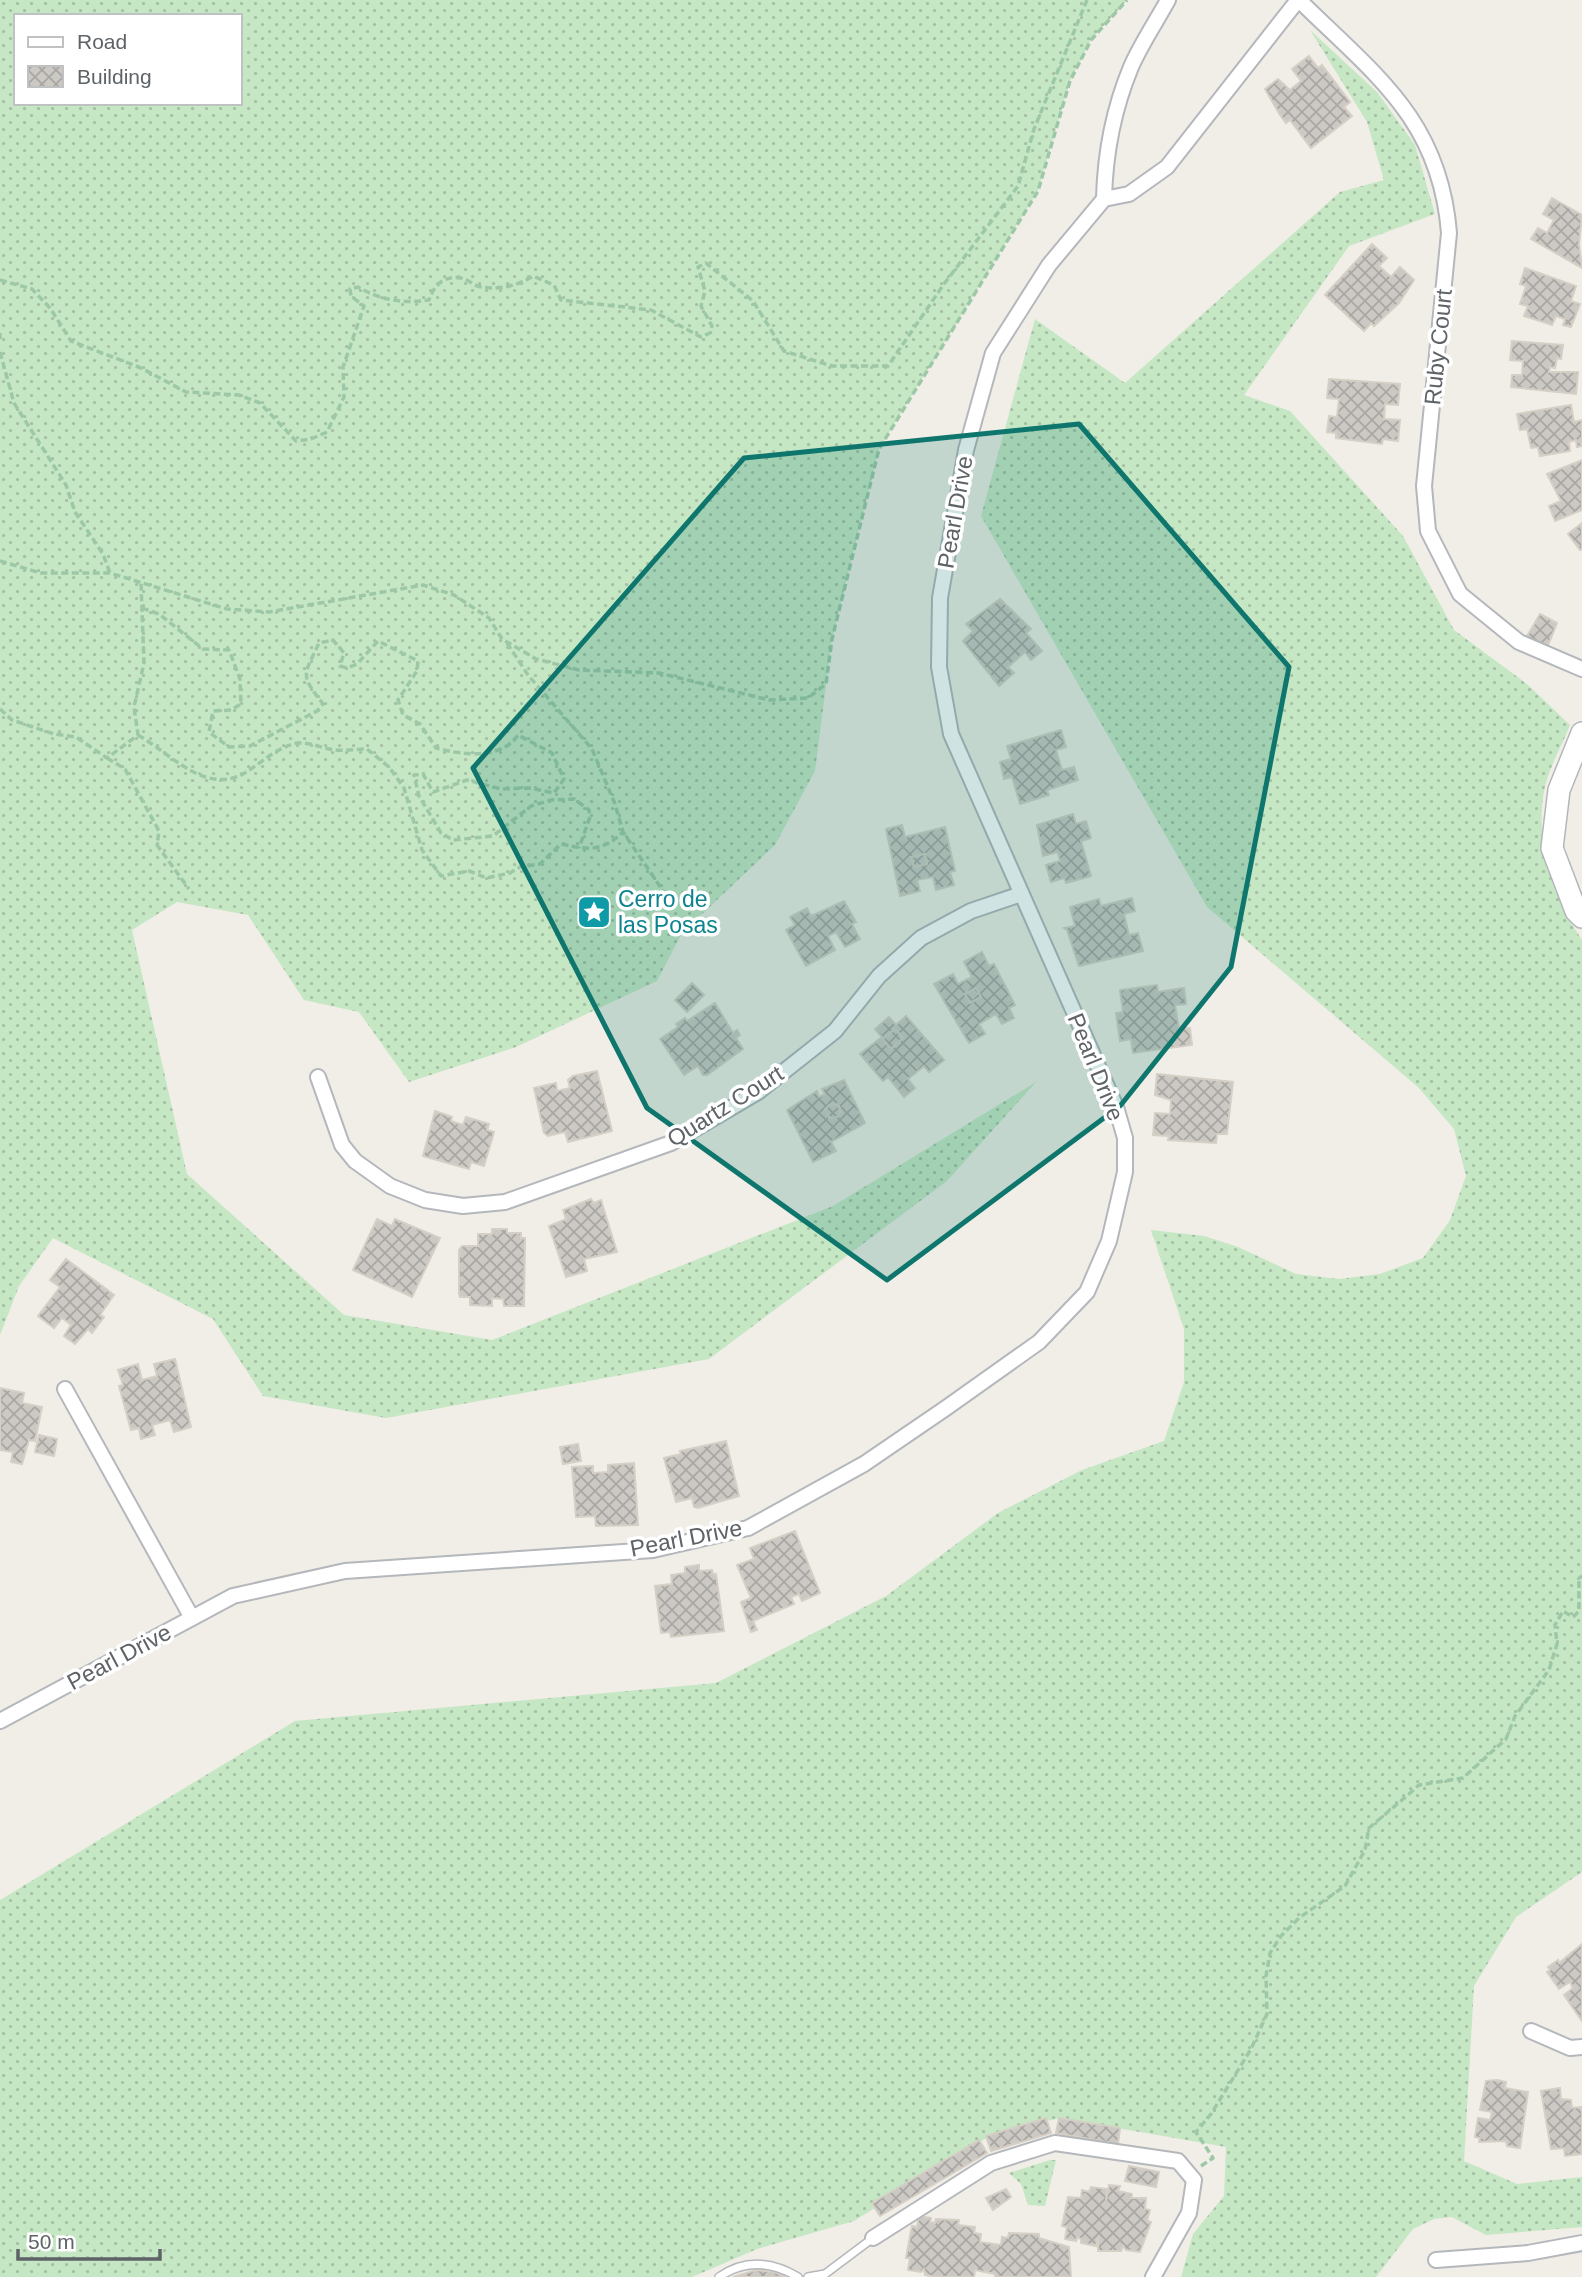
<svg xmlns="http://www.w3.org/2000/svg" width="1582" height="2277" viewBox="0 0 1582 2277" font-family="Arial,sans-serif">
<defs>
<pattern id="grass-dots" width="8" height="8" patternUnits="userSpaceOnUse" patternTransform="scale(1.75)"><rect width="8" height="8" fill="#c6e7c4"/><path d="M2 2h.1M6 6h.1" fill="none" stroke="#a4bfa3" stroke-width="1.8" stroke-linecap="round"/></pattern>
<pattern id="building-cross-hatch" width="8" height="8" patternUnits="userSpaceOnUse" patternTransform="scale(1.75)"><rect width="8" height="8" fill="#ccc9c4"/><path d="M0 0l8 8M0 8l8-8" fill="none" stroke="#a9a7a3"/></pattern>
</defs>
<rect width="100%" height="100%" fill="#f0eee7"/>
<!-- grass -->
<g fill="url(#grass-dots)" fill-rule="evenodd">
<path d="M0,0H1127L1091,40L1070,81L1038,191L879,449L832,639L815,771L775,845L682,933L657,981L516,1047L409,1082L359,1012L304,1000L248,915L177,902L132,930L187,1174L344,1315L492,1340L833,1206L1036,1082L947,1181L709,1359L386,1418L263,1396L213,1319L53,1238L19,1286L0,1335ZM16,16H240V103H16Z"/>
<path d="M1310,30L1377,92L1415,145L1435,214L1349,246L1244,395L1290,411L1403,536L1454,630L1527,684L1570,725C1562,746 1548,769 1544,791C1535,845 1552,896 1582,940V1872L1516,1917L1474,1986L1464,2161L1517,2184L1582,2177V2227L1486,2235L1452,2217L1434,2219L1413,2229L1376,2277H1181L1193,2234L1224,2196L1226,2147L1060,2118L991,2135L854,2221L757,2249L692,2277H0V1900L295,1721L716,1683L886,1596L998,1513L1082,1470L1164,1441L1184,1382V1329L1151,1230L1204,1236L1238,1247L1296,1274L1339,1279L1380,1274L1423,1258L1450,1220L1466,1176L1454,1129L1419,1088L1207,907L981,516L1035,319L1125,383L1340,192L1384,180L1367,122Z"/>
<path d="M1050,2160H1056L1045,2206L1028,2205L1021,2184L1009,2173Z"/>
</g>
<!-- building -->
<g fill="url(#building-cross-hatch)" stroke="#d5cfc5" stroke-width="2" fill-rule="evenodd">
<path d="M1309,56L1318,68L1322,65L1350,102L1344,107L1352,116L1311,148L1290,120L1286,123L1280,115L1265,89L1278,79L1290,90L1301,81L1292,69Z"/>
<path d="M1552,198L1582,215L1579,244L1582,268L1531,239L1538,228L1547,233L1554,220L1543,214Z"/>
<path d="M1372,244L1387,258L1379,266L1391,277L1400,267L1414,280L1399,303L1374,326L1371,323L1364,331L1325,295Z"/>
<path d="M1525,268L1576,286L1571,301L1580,304L1571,327L1563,325L1565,319L1556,316L1552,325L1524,316L1528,306L1520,304L1526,286L1520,284Z"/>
<path d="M1512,341L1563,345L1561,359L1557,358L1555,368L1550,367L1549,372H1578L1576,394L1511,387L1512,375H1522L1523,361L1510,360Z"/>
<path d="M1329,379L1400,384L1398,405L1385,404L1384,419L1400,420L1398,441L1383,439L1382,444L1336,438V433L1327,432L1329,416L1337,417L1339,399L1327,398Z"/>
<path d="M1571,405L1574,422L1582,420V446L1577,447L1576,440L1569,442L1570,451L1540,456L1538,447L1531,448L1527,429L1520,430L1517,414Z"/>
<path d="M1582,460V510L1555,521L1549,506L1561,501L1547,474Z"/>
<path d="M1582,523V549L1580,550L1568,534Z"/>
<path d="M1000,599L1031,629L1026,633L1042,651L1031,660L1025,652L1008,667L1014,673L999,686L963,641L973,631L966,624Z"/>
<path d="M1540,614L1557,623L1545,653L1523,643Z"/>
<path d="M1061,730L1066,747L1056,750L1062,770L1074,767L1078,780L1047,790L1049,795L1020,804L1012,777L1004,779L1000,762L1011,759L1007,746Z"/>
<path d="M1073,814L1076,824L1086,821L1091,838L1081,841L1091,876L1066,883L1064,878L1051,882L1046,865L1060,861L1058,852L1043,856L1037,825Z"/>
<path d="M902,825L905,837L945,827L955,871L950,872L954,885L936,890L933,877L917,880L920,891L900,896L886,829ZM925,854L927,864L914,867L911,857Z"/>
<path d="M925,854L927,864L914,867L911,857Z"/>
<path d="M1132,898L1135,911L1124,914L1129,935L1138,933L1143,951L1079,966L1067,930L1064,928L1075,926L1070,907L1099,899L1101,906Z"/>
<path d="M844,901L856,922L852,924L860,939L845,947L836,932L828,936L835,950L806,966L786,930L795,925L790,917L807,908L811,916Z"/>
<path d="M982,952L989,966L994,964L1015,1005L1009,1008L1014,1018L1002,1024L996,1014L979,1024L985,1034L969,1043L934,984L953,974L958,984L972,977L964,962ZM976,988L981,997L970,1003L965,994Z"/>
<path d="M692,983L704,995L687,1012L675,1000Z"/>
<path d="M1157,985L1158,992L1184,988L1186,1004L1175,1005L1179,1029L1190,1028L1192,1045L1133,1053L1131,1039L1120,1041L1116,1013L1123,1012L1120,990Z"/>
<path d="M976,988L981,997L970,1003L965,994Z"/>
<path d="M715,1003L733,1033L737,1030L740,1035L736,1038L743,1049L707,1075H703L698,1066L684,1075L660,1039L678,1027L676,1024L685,1018L687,1021Z"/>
<path d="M906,1016L944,1060L929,1072L924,1066L908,1079L915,1088L904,1097L888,1077L883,1081L860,1054L882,1037L875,1029L889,1017L896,1025ZM895,1029L903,1038L891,1049L883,1039Z"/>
<path d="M895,1029L903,1038L891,1049L883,1039Z"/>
<path d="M597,1071L612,1131L568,1142L565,1132L548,1136L544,1133L534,1088L556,1083L557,1091L570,1088L568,1080L573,1076Z"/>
<path d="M1157,1074L1233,1082L1227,1134H1217L1216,1143L1168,1140L1169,1136L1153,1135L1155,1113L1170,1114L1171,1100L1155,1095Z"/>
<path d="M844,1080L865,1123L831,1142L836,1151L813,1162L787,1110L817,1091L819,1097L825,1094L822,1089ZM838,1104L842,1112L829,1118L825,1109Z"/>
<circle cx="833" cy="1111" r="7"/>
<path d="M435,1111L452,1117L451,1121L463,1125L466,1117L489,1124L487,1130L494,1132L484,1166L471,1162L469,1169L423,1156Z"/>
<path d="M591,1199L594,1203L601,1200L617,1252L584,1259L587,1271L566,1277L549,1226L566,1219L563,1210Z"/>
<path d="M377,1219L392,1226L395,1219L440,1238L412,1297L353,1270Z"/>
<path d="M492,1229H507V1233H521V1238H525L524,1306H504L503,1299L492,1298V1306L470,1305V1297H460L459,1294V1250L462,1246H478V1234H492Z"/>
<path d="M66,1259L114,1295L100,1315L104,1317L92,1333L88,1329L75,1344L64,1336L71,1325L62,1318L54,1328L38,1316L60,1287L50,1280Z"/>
<path d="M175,1359L191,1427L174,1432L170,1420L152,1425L155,1435L141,1439L139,1428L131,1430L119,1386L123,1385L118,1370L138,1364L142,1380L157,1376L154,1364Z"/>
<path d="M0,1388L24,1393L22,1403L42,1407L35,1441L29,1440L22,1464L11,1462L13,1452L0,1450Z"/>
<path d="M39,1435L57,1439L54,1456L35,1452Z"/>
<path d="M726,1441L739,1496L698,1508L694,1507L692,1498L676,1502L664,1458L681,1454L680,1451Z"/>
<path d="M578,1444L581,1461L563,1464L560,1447Z"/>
<path d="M634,1463L638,1525L596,1526L595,1516L576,1517L572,1467L593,1466V1473L608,1472V1465Z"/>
<path d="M795,1531L820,1593L802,1601L799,1594L791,1597L794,1604L753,1621L757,1630L751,1632L741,1602L751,1598L737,1565L754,1559L750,1548Z"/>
<path d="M699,1565V1571L712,1570L713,1574H716L724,1631L671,1637L670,1632L661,1633L655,1586L672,1584L671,1575L685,1573V1567Z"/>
<path d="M1582,1944V2021L1564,1995L1573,1988L1570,1982L1559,1989L1547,1972L1550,1970L1548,1967L1558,1960L1559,1963Z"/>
<path d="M1497,2080L1506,2082L1505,2088L1528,2092L1520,2148L1507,2146L1506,2141L1479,2142L1480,2138L1475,2137L1478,2118L1490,2120L1492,2112L1480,2110L1486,2081Z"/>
<path d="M1560,2088L1561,2099L1571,2100L1572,2108L1582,2107V2154L1565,2156L1564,2148L1551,2149L1541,2091Z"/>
<path d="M1046,2118L1051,2133L991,2151L986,2136Z"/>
<path d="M1059,2118L1120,2128L1118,2144L1056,2133Z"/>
<path d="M979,2140L987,2153L880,2216L872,2203Z"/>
<path d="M1129,2166L1159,2172L1156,2187L1125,2181Z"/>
<path d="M1109,2185L1120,2186L1118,2191L1132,2194L1131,2198H1146L1145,2209L1150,2210L1147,2221L1151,2222L1140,2252L1126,2250L1123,2246L1121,2251H1098V2237L1096,2246L1081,2243V2239L1077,2237L1076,2241L1065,2239L1067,2227L1062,2226L1068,2197L1081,2198L1082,2190L1089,2192L1091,2187L1107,2189L1106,2200Z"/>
<path d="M1006,2189L1011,2197L993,2210L986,2198Z"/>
<path d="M919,2216L931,2218L930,2222L935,2223L936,2219L959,2220L958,2225L975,2227L974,2233L981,2234L980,2242L1001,2245L1002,2237L1008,2238L1009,2233L1039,2234V2238L1069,2247L1071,2277H995V2274L975,2270L974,2277H937L925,2275L924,2269L921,2272L908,2270L910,2258H906L912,2226L917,2227Z"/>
<path d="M756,2270L774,2272L785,2277H733Z"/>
</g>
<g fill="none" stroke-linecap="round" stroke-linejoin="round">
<!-- lane casing -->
<g stroke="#b4b7bb" stroke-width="10">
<g id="lane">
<path d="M719,2277C745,2259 771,2261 798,2277"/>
<path d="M808,2277L825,2274L873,2238"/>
</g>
</g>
<!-- street casing -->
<g stroke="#b4b7bb" stroke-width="18">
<g id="street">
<path d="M1299,0C1374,74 1440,119 1449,233L1424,486L1428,531L1460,594L1519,642L1582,669"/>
<path d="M1104,199C1105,155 1114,108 1131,67C1141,44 1156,22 1168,0"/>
<path d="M318,1077L342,1145L355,1161L390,1186L425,1200L463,1206L505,1202L671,1143L758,1092L835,1031L879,976L921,938L971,911L1021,894"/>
<path d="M65,1389L192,1618"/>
<path d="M0,1721L233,1596L345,1571L653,1550L748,1528L864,1464L946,1408L1039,1342L1087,1292L1109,1241L1125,1172V1138L1116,1107L951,734L939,667L940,598L966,450L993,353L1049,265L1104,199L1129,194L1167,167L1298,0"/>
<path d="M1531,2031L1570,2048L1582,2047"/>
<path d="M873,2238L991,2163L1055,2143L1178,2161L1194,2180L1189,2213L1153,2277"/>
<path d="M1436,2260L1528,2253L1582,2243"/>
</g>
</g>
<!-- secondary casing -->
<g stroke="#b3b7bb" stroke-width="24">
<path id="secondary" d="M1582,733L1559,790L1552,848L1576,911L1582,917"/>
</g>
<!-- path -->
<g stroke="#9dc8a7" stroke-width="3.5" stroke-dasharray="7 3.5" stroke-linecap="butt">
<path d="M0,280L32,289L50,308L71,341L141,368L186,392L239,395L260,403L296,441L311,439L327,432L344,397L343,367L364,306L351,296L350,289L358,287C380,300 404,304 429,300C434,285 444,275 461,278C468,279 474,286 481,287C500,290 517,286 533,276L554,285L561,300L651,310L701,337L710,333L712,326L701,306L705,291L698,267L706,263L753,301L784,351L832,366H888L944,284L1018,186L1034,129L1087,0"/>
<path d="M0,333V339"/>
<path d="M0,352L14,403L66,485L75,512L103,554L110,573"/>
<path d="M0,561L41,573H110L227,609L269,612L423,585L454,595L489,618L502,639L536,659L579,670L659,673L769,700L808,698L826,684L832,639L879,449L1038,191L1070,81L1091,40L1127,0"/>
<path d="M142,608L159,614L203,649L229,650L240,679L241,704L231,710L213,711L209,732L229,747L250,746L317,711L323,704C300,674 303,677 319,643L333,640L344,653L340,666L347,668L357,664L378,641L418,661L417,671L398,700L403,715L420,724L436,748C461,755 502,760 518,735L552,753L564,779L554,793L530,788L501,789L467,780L433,792L423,774L414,775L419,796L441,833L453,840L493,836L531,806L551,800L574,799L589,810L590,817L579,848"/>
<path d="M507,643L528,675L592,749L615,804L623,832"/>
<path d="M0,709L12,720L54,734L76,737L107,758L138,735L134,707L144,663L141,583"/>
<path d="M138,735C173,755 209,800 251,769C264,760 282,745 298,743C311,742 323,749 335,750C345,751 357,749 367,749L389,767L404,788L422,850L441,876L469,871L487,878L510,873L520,867L540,864L561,844C589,850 602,852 623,832L674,907"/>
<path d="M107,758L125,769L159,831L157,845L189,889"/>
<path d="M1201,2166L1213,2158L1196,2132L1211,2114L1251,2049L1267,2014L1266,1976L1270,1953L1281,1936L1299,1918L1345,1886L1365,1850L1369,1828L1409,1794L1419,1785L1463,1778L1506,1739L1515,1716L1549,1670L1557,1644L1555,1625L1563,1611L1573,1617L1579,1611V1578L1582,1576"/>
</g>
<!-- lane -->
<use href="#lane" stroke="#fff" stroke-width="7"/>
<!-- street -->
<use href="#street" stroke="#fff" stroke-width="14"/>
<!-- secondary -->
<use href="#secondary" stroke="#fff" stroke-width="21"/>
</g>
<!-- marked area -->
<path fill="#0f766e" fill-opacity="0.2" stroke="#0f766e" stroke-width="5" stroke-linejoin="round" d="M1079,424L1289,667L1231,967L1120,1106L887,1280L647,1108L473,768L744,458Z"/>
<!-- icons -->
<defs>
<g id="sight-square" transform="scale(1.75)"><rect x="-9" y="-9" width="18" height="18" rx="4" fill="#0f9aa8" stroke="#fff"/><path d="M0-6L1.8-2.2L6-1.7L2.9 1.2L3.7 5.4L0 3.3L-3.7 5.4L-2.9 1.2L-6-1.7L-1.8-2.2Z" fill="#fff"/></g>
</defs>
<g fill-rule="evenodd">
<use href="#sight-square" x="594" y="912"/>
</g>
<g text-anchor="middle" stroke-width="7" stroke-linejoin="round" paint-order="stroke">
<!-- street labels -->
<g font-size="23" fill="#5e6367" stroke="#fff">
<text transform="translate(1438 347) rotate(-84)" y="8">Ruby Court</text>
<text transform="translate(955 512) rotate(-80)" y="8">Pearl Drive</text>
<text transform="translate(1096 1067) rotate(68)" y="8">Pearl Drive</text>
<text transform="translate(725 1106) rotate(-32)" y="8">Quartz Court</text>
<text transform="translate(686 1538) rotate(-11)" y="8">Pearl Drive</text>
<text transform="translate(119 1657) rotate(-28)" y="8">Pearl Drive</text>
</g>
<!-- culture labels -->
<g font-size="23" fill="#0d838f" stroke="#fff" text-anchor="start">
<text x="618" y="907">Cerro de<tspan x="618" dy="26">las Posas</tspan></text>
</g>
</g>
<!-- legend -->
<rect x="14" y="14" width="228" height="91" fill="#ffffff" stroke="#bfc1c2" stroke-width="2"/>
<rect x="28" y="37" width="35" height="10" fill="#ffffff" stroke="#bfc1c2" stroke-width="2"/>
<text x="77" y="49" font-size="21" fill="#5e6367">Road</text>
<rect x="28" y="66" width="35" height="21" fill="url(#building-cross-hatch)" stroke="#bfc1c2" stroke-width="2"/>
<text x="77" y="84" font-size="21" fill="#5e6367">Building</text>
<!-- scale -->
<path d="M18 2249v10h142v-10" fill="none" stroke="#5e6367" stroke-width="3.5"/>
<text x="28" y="2249" font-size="21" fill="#5e6367" stroke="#ffffff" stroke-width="5" paint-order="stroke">50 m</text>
</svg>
